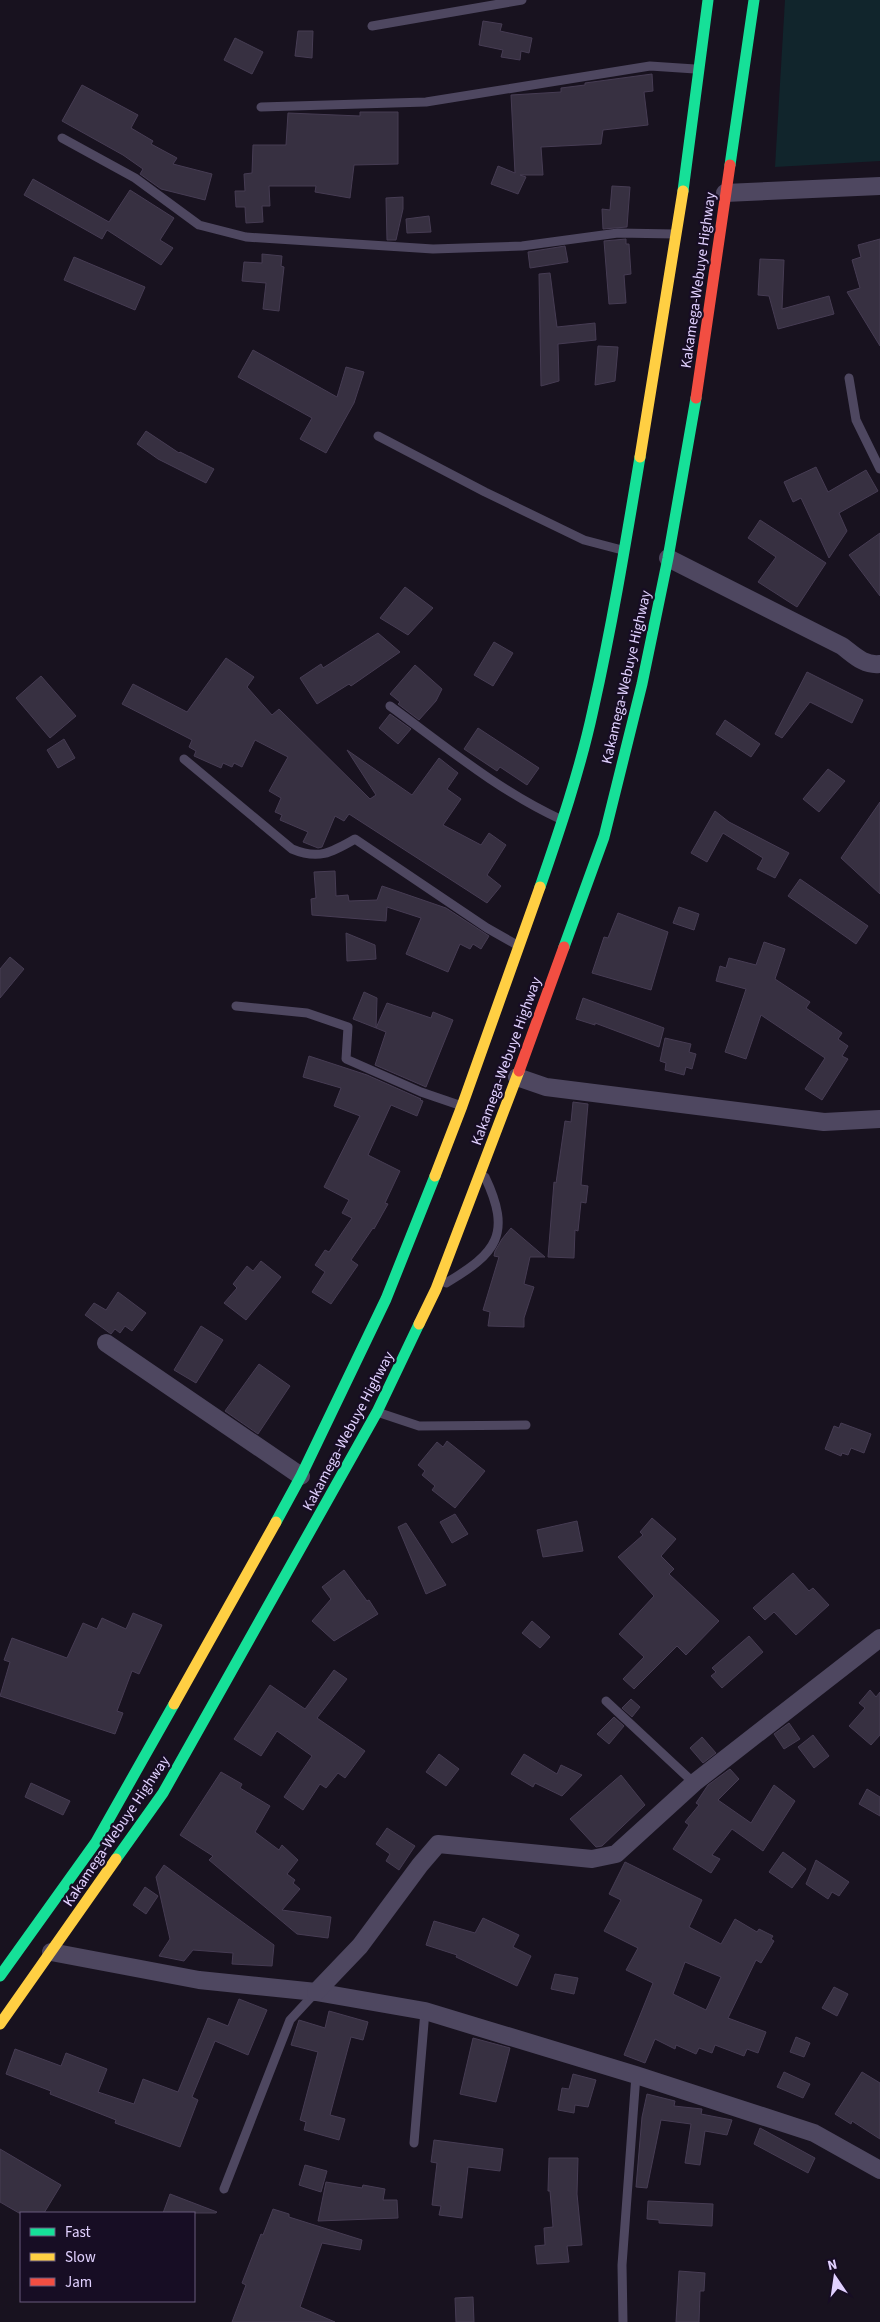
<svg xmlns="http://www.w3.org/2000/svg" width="880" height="2322" viewBox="0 0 880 2322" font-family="'Source Sans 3',sans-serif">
<rect width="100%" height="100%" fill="#18121f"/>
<!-- green -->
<path fill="#11252c" d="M785,0H880V161L775,167Z"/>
<!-- building -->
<g fill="#373041" stroke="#463c53" fill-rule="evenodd">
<path d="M483,21L502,24L500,31L532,38L529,53L521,51L520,60L501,57L503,50L479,45Z"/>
<path d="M298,31H313L312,58L295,56Z"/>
<path d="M235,38L263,52L252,74L224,60Z"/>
<path d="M652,74L653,91L644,92L648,125L603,130L601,144L541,147L543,175H520L526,177L518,194L491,184L498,166L515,173L511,95L561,92V88L585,85V83Z"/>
<path d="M82,85L138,115L131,128L153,141L151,144L177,158L173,164L212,174L205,200L161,189L140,174L143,169L123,155L62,121Z"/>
<path d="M360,112H398V164L354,165L350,198L315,192L316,186H269L270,206H262L263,222L246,223L245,207H236L235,191H245L244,174L252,173L253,145H286L288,113L360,116Z"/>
<path d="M33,179L109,222L130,190L174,218L160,240L173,248L161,265L107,230L102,239L24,195Z"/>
<path d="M612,186L630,187L627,227L603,229L602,209L610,210Z"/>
<path d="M403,197V209L396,240H387L386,198Z"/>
<path d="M429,216L431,232L407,233L406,219Z"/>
<path d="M626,239V244H629L631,274L624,275L626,303L609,304L604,241Z"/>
<path d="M880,239V346L847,292L860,288L852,260L861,257L858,245Z"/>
<path d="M565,246L568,262L530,268L528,252Z"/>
<path d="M262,254L282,256L281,266L284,267L279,311L263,309L266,283L242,281L244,262L262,263Z"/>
<path d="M74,257L145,287L135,310L64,280Z"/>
<path d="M760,259L784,260L782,309L829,296L834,314L778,329L769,296L758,295Z"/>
<path d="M550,273L557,327L595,323L596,340L558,344L559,381L541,386L539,274Z"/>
<path d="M598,346L618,347L615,381L595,385Z"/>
<path d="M253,350L337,397L346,367L364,372L354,403L326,453L300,439L312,418L238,377Z"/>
<path d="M146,431L179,453L180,452L214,469L206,483L158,459L137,444Z"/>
<path d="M816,467L828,492L866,470L878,491L839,513L847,531L829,558L801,498L793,502L784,482Z"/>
<path d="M760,520L826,563L797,607L758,582L776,557L748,538Z"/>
<path d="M880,533V596L849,555Z"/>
<path d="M405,587L433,608L408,635L380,618Z"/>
<path d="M378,633L400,652L351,686L349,684L317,704L300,678L321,664L323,668Z"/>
<path d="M494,642L513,653L493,686L474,675Z"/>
<path d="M226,658L254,677L247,687L272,715L279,709L370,799L376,795L347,750L412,795L439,758L458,773L447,789L461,799L443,825L481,845L489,833L506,845L487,875L501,886L487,903L349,814L344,821L335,816L322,847L318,848L303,842L308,832L280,820L282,815L275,812L281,798L269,791L288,757L255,740L242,767L234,763L232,767L223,763L221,768L194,756L196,751L189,747L192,740L122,704L133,684L187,712Z"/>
<path d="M415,665L442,689L436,701L419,720L398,704L400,702L390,694Z"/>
<path d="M807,672L863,700L852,723L810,702L782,738L775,734Z"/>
<path d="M41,676L76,716L50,738L16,698Z"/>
<path d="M390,714L411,729L398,744L379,728Z"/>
<path d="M725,720L760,744L751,757L716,734Z"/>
<path d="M478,728L539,768L527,785L500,767L497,771L464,749Z"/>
<path d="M64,739L75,758L58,768L47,750Z"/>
<path d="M828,769L845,781L819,812L803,799Z"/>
<path d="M880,802V894L841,858Z"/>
<path d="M715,811L729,822L789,853L775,878L757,869L763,858L723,833L707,862L691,853Z"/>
<path d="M335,871L336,896L348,895L349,901L377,900L382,886L446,908L489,936L481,949L473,944L470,949L460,944L448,972L406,954L421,918L387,907L386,921L312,915L311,899L316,898L314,872Z"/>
<path d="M800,879L868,926L856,944L788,896Z"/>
<path d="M679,907L699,914L694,930L673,923Z"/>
<path d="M618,913L668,932L651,990L592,973L604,937L608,938Z"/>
<path d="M346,933L375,945L376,959L347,961Z"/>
<path d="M764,942L785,949L775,979L810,1002L806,1008L842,1033L838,1039L848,1046L842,1056L848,1059L822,1100L805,1089L825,1058L761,1015L746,1059L725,1052L746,989L716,981L720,966L726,968L729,958L756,965Z"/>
<path d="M10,957L24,969L0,998V969Z"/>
<path d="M364,992L377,998L376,1028L353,1019Z"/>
<path d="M583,998L664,1028L659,1047L595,1023V1025L576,1019Z"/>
<path d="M387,1003L431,1018L433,1012L453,1020L426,1087L375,1065L386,1032L376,1028Z"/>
<path d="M665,1038L691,1044L689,1052L696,1054L692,1069L686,1067L684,1075L665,1070L666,1063L660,1061Z"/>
<path d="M309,1056L367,1075L421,1099L420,1100L423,1101L417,1116L391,1105L368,1155L400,1171L385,1203L388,1204L374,1229L373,1228L351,1260L358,1265L331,1304L312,1292L325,1272L315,1265L325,1250L329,1252L352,1218L342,1213L349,1200L324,1187L360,1116L334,1106L341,1088L303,1077Z"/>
<path d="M573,1102L588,1104L581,1185L588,1186L586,1203L581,1202L578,1231L575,1230L574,1258L548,1257L554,1182L556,1183L565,1121L571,1122Z"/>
<path d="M511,1228L545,1257H530L524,1284L534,1287L524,1318V1327L488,1326L490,1312L483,1310L499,1257L494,1256L495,1251L502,1239Z"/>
<path d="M261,1261L281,1277L246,1320L224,1303L237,1288L233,1284L247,1266L253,1271Z"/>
<path d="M118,1292L146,1313L132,1331L125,1326L120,1333L115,1329L111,1334L85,1315L94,1303L106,1310Z"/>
<path d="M201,1326L223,1340L196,1383L174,1370Z"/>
<path d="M259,1364L290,1386L258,1434L225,1411Z"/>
<path d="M841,1423L871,1434L864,1453L851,1448L848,1455L842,1453L841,1456L825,1449L834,1426L839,1428Z"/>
<path d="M447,1441L485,1471L455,1508L432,1490L435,1486L422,1475L425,1471L418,1465L437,1442L443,1447Z"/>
<path d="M455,1514L468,1534L452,1543L440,1522Z"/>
<path d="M652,1518L676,1539L661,1556L674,1569L669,1574L719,1621L686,1655L677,1646L634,1689L623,1679L644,1657L619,1634L654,1596L618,1557L643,1535L640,1532Z"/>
<path d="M577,1521L583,1551L543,1557L537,1530Z"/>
<path d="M406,1523L446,1585L426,1594L398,1527Z"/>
<path d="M344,1570L367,1601L369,1600L378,1614L334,1641L312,1621L331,1599L322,1587Z"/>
<path d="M793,1573L809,1591L813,1588L829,1605L796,1635L774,1612L765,1620L753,1608Z"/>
<path d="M133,1613L162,1625L139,1674L132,1671L117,1711L123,1713L115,1734L0,1696L10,1662L4,1660L12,1638L67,1658L83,1623L97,1629L102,1618L126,1629Z"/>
<path d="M532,1621L550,1637L540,1648L522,1633Z"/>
<path d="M749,1636L763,1652L722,1688L711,1676L716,1672L712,1668Z"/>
<path d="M334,1670L347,1679L317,1718L365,1751L345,1778L338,1773L326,1788L320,1784L303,1810L284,1797L312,1756L277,1731L261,1756L234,1739L270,1685L305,1709Z"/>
<path d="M870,1690L876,1697L880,1692V1735L871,1745L849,1726L865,1708L859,1703Z"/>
<path d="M631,1699L640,1707L632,1717L622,1708Z"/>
<path d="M614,1717L624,1726L609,1744L597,1734Z"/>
<path d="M789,1723L800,1739L784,1749L774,1734Z"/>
<path d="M813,1735L829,1756L814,1768L798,1747Z"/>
<path d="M702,1737L716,1753L703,1763L690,1748Z"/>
<path d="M439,1754L459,1769L446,1786L426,1772Z"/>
<path d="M524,1754L557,1774L561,1765L582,1775L562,1796L535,1783L533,1787L511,1774Z"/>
<path d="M730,1769L739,1779L718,1800L751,1823L774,1785L795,1801L763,1851L732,1829L712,1855L720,1859L711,1873L673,1849L689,1825L685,1822L699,1805L696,1803L708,1785Z"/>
<path d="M221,1772L242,1784L240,1788L270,1806L255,1832L279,1850L282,1845L298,1860L287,1874L295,1880L293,1883L300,1889L282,1910L331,1917L328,1938L297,1934L209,1860L213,1856L180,1835Z"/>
<path d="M621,1775L645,1805L602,1846L596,1847L570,1819Z"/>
<path d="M31,1783L70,1801L63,1815L25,1797Z"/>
<path d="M867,1789L880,1797V1816L859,1804Z"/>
<path d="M387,1828L415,1846L399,1870L386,1861L390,1854L376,1844Z"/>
<path d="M783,1852L806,1869L792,1888L769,1872Z"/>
<path d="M816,1860L849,1882L839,1896L832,1892L828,1899L806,1884Z"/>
<path d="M625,1862L702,1900L689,1927L721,1944L735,1919L757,1932L759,1929L773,1936L771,1939L774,1941L761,1963L756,1960L728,2018L766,2032L758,2053L747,2049L744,2056L715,2045L712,2053L699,2048L696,2054L676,2045L675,2049L655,2039L645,2063L624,2055L653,1983L626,1970L638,1948L604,1931L621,1900L609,1894ZM685,1962L721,1977L706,2010L673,1994Z"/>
<path d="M164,1865L274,1945L272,1966L232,1964L233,1953L193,1950L184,1961L159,1956L170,1939L156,1877Z"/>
<path d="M145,1887L158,1896L146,1914L133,1905Z"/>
<path d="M483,1918L519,1935L513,1947L531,1956L517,1986L456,1957L457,1955L426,1945L434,1921L475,1933Z"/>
<path d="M555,1974L578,1978L574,1994L551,1989Z"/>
<path d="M834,1987L848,1994L837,2016L822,2008Z"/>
<path d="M239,1999L267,2010L248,2055L215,2041L192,2097L198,2100L180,2147L115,2123L116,2120L50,2094L51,2091L6,2074L15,2049L61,2066L66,2053L107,2069L98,2092L134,2104L143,2079L178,2092L208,2018L228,2026Z"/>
<path d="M329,2011L368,2022L363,2040L351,2037L330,2115L345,2119L339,2140L304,2130L306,2122L300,2120L318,2052L291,2045L299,2020L325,2028Z"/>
<path d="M796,2037L810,2043L804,2057L790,2052Z"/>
<path d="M473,2038L510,2048L496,2102L460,2094Z"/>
<path d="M784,2072L810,2084L803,2098L777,2087Z"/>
<path d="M862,2072L880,2083V2139L852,2121L851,2124L835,2114Z"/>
<path d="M573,2074L596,2080L588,2107L575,2105L574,2113L558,2110L562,2088L569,2089Z"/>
<path d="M647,2094L675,2101L674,2106L702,2109L701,2114L732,2120L727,2135L705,2131L700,2165L685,2163L691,2124L661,2120L647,2188L636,2187L642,2117Z"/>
<path d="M760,2128L815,2158L808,2173L754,2144Z"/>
<path d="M434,2140L503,2149L500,2171L468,2167L462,2218L439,2215L441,2206L432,2205L437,2163L431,2162Z"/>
<path d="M0,2149L61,2185L44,2213H19L0,2202Z"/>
<path d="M549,2158H578L577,2194L582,2245L567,2246L569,2262L537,2264L535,2246L545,2245L544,2228L553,2227L550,2191H548Z"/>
<path d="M305,2165L327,2171L321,2192L299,2185Z"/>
<path d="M326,2182L362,2188L363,2185L385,2189L383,2200H397L398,2218L318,2221Z"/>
<path d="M170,2194L217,2212L216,2213H163Z"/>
<path d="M648,2201L713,2204L712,2226L659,2223V2220L647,2219Z"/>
<path d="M273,2209L289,2214V2217L362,2240L360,2250L322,2243L300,2307L335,2322H232L246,2285L242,2283L261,2234L263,2235Z"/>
<path d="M679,2271L705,2273L704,2291H700L699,2322H676Z"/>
<path d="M473,2297L474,2322H456L455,2298Z"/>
</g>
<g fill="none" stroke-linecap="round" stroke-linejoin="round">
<!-- lane -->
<g stroke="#4e4760" stroke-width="9">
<path d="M372,26L522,0"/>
<path d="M261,107L426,102L650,66L695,69"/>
<path d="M62,138L135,178L199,225L246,237L433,249L522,246L618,233L675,234"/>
<path d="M849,378L856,420L880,469"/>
<path d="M378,436L485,492L584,540L622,550"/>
<path d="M390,706C445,746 499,791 560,819"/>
<path d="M184,759L292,849C318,860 331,853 355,839L487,928L517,945"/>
<path d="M236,1006L307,1013L348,1027L346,1059L421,1092L459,1105"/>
<path d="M446,1283C497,1253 512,1234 485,1177"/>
<path d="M380,1413L419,1426L526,1425"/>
<path d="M606,1701L694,1783"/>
<path d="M414,2143L425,2011"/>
<path d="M224,2189L290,2020L316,1992"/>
<path d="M623,2322L622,2265L636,2075"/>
</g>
<!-- street -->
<g stroke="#4e4760" stroke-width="18">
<path d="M725,193L880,186"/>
<path d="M668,558L842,646C854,655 864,666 880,664"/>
<path d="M517,1077L546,1087L824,1122L880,1119"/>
<path d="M106,1343L301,1476"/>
<path d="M51,1952L199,1980L316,1992L425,2011L636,2075L814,2133L880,2170"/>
<path d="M316,1992L360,1946L420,1865L438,1844L592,1859L616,1854L694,1783L880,1638"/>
</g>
<!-- fast -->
<g stroke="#16e098" stroke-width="11">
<path d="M730,165L754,0"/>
<path d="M683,191L708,0"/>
<path d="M540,887C560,829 580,770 593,710C612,626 626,541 640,457"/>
<path d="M564,947L604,837L642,684L668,558L696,398"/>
<path d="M276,1522L301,1476L386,1299L435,1176"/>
<path d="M116,1859L163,1793L377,1412L419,1324"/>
<path d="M0,1976L96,1842L174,1704"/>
</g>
<!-- slow -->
<g stroke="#ffcf43" stroke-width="11">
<path d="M640,457L683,191"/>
<path d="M435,1176L462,1106L540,887"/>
<path d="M419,1324L436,1289L519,1071"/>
<path d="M174,1704L276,1522"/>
<path d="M0,2024L116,1859"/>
</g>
<!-- jam -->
<g stroke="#f24e42" stroke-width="11">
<path d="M696,398L730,165"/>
<path d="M519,1071L564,947"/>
</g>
</g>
<g text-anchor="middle" stroke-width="4.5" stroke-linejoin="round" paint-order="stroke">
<!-- street labels -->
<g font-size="15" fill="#e1d1ff" stroke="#170d24">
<text transform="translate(698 280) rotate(-82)" y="5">Kakamega-Webuye Highway</text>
<text transform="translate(626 677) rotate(-77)" y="5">Kakamega-Webuye Highway</text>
<text transform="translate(506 1061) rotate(-70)" y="5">Kakamega-Webuye Highway</text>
<text transform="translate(348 1431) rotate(-62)" y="5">Kakamega-Webuye Highway</text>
<text transform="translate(116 1831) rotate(-56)" y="5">Kakamega-Webuye Highway</text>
</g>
</g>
<!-- legend -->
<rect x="20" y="2212" width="175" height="90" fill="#170d24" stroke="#685b7c"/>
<rect x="30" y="2228" width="25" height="8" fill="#16e098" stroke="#685b7c"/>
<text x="65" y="2237" font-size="15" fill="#e1d1ff">Fast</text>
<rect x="30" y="2253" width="25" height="8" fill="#ffcf43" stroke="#685b7c"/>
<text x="65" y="2262" font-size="15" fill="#e1d1ff">Slow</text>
<rect x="30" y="2278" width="25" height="8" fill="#f24e42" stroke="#685b7c"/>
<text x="65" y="2287" font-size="15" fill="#e1d1ff">Jam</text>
<!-- north arrow -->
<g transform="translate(835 2277) rotate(347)" stroke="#170d24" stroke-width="4" paint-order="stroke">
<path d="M0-4L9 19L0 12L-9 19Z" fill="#e1d1ff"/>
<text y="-8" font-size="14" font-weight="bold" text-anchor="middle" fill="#e1d1ff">N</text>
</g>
</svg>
